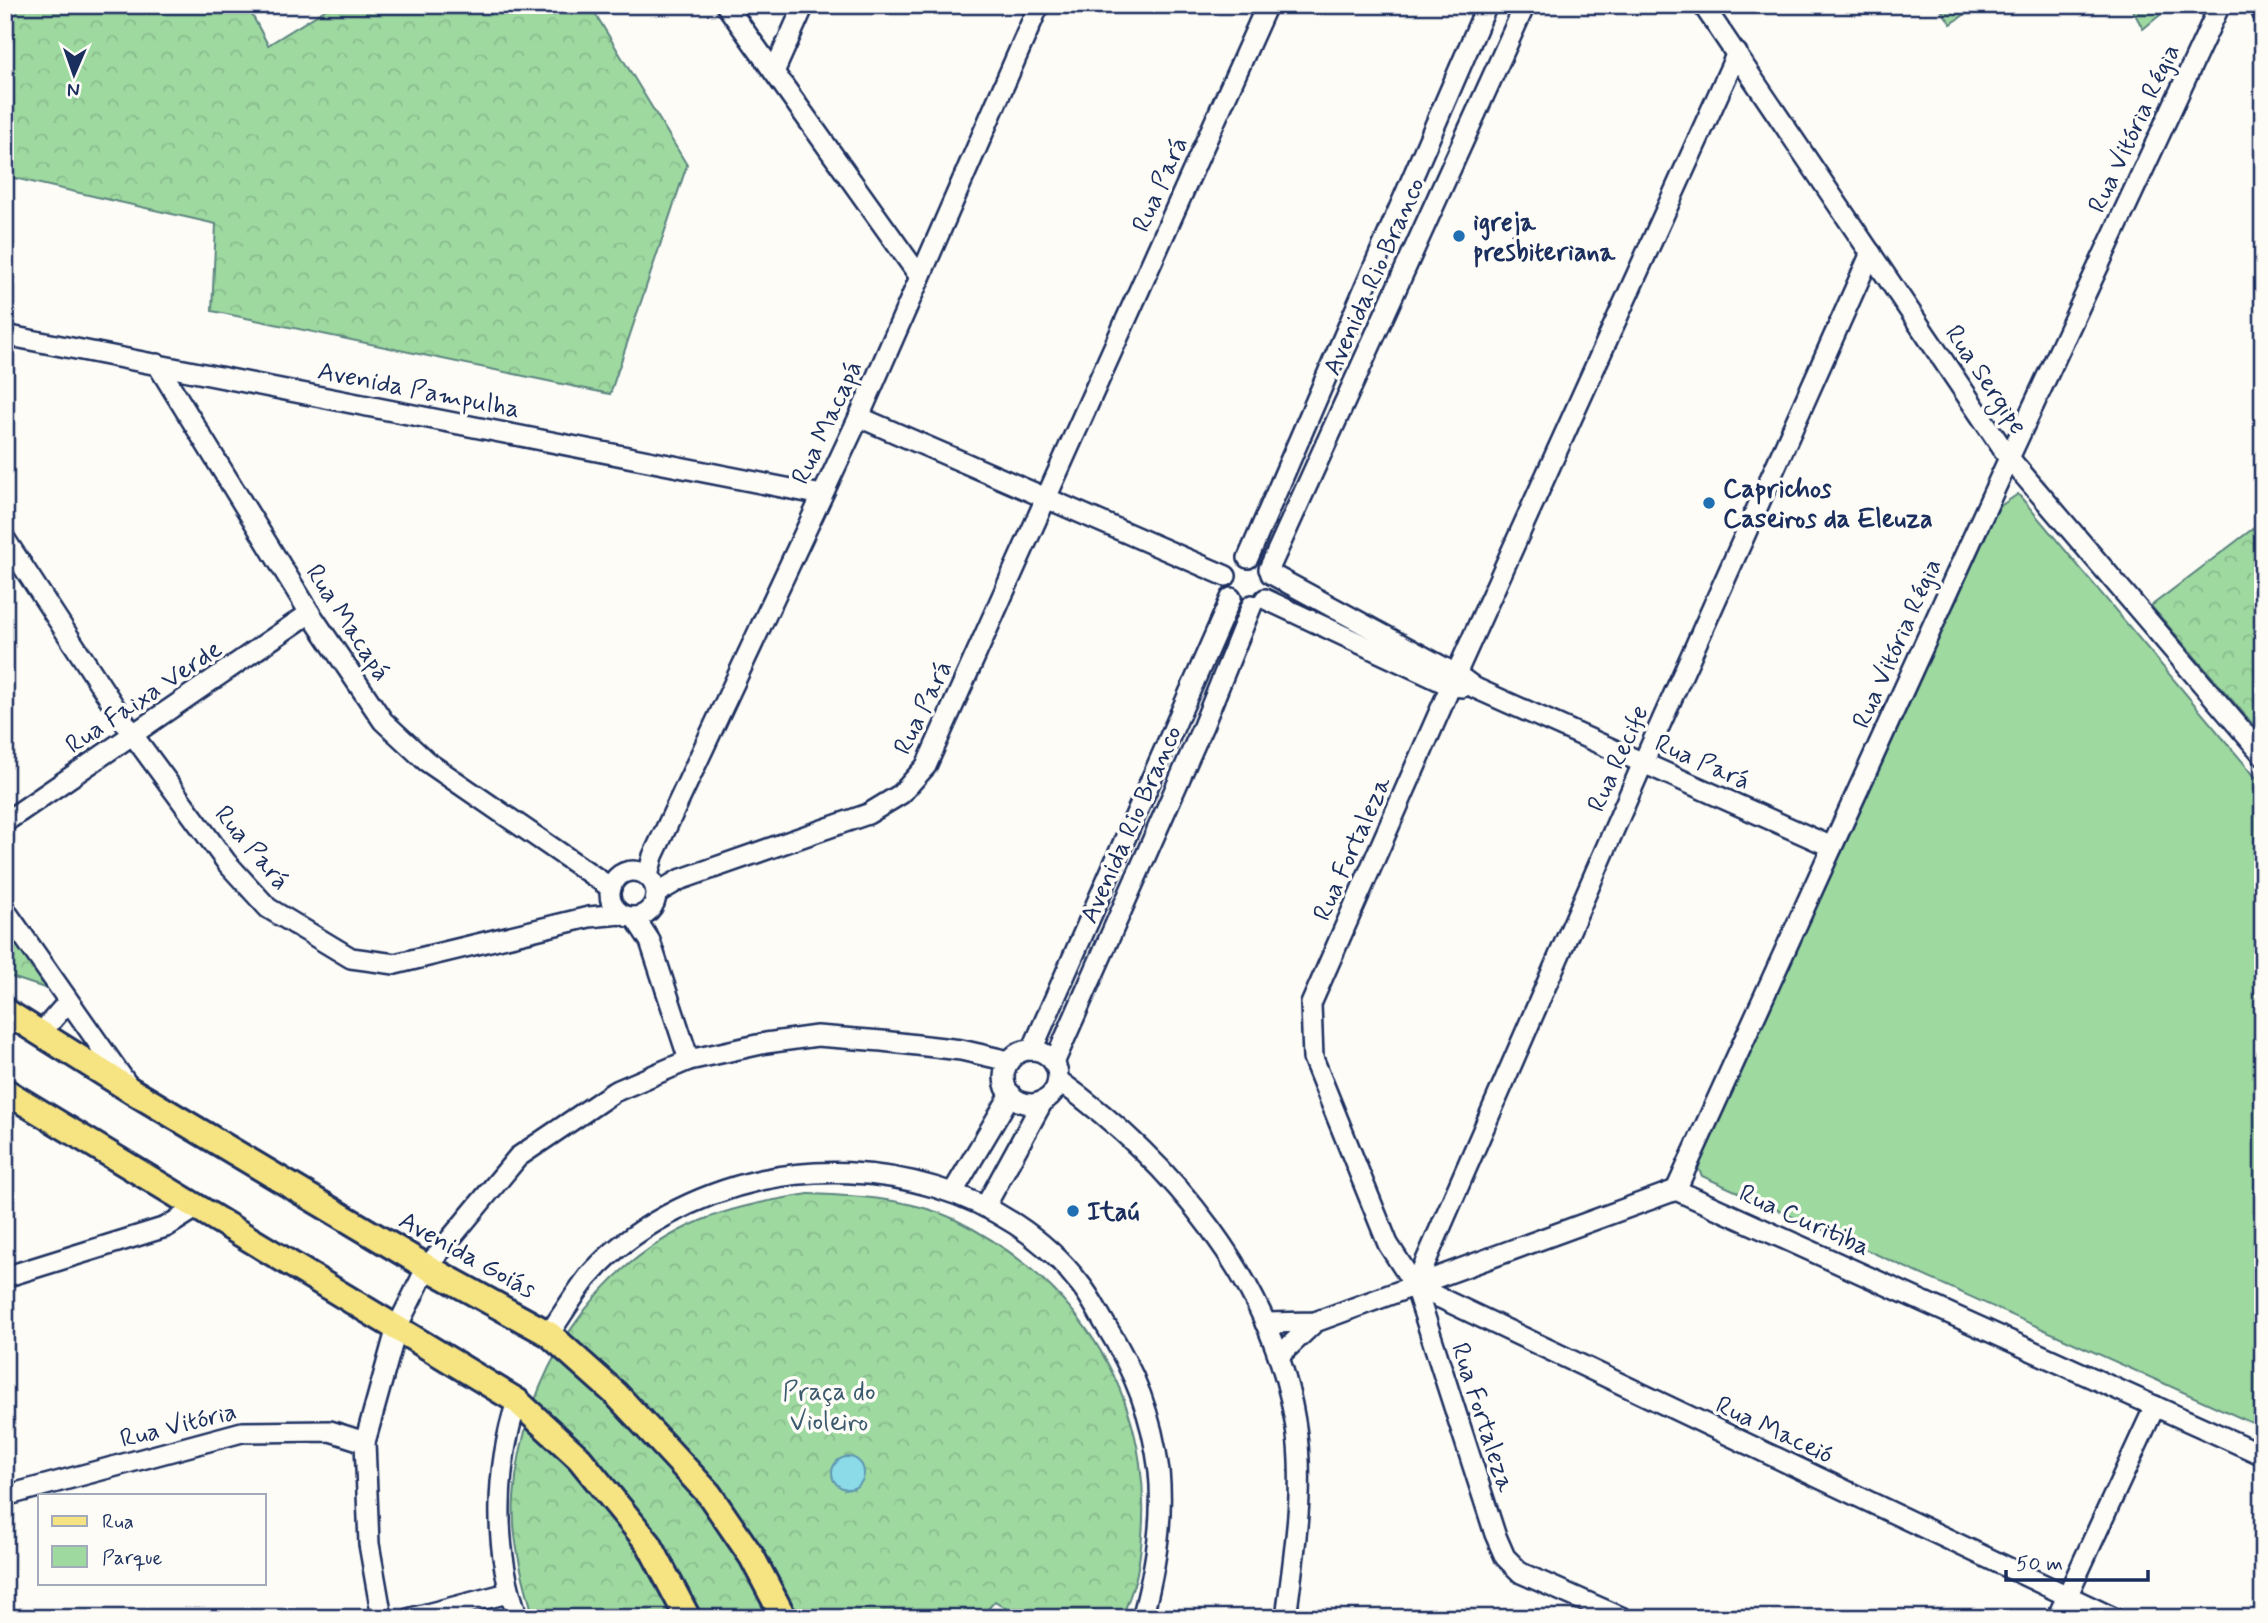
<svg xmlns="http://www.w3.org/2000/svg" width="2268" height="1623" viewBox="0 0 2268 1623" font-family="Mynerve,sans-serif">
<defs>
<pattern id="forest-crowns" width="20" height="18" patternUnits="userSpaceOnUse" patternTransform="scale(1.75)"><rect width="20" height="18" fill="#9ed9a0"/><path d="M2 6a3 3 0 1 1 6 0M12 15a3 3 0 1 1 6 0" fill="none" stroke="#88bb8c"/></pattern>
</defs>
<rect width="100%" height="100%" fill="#fdfcf7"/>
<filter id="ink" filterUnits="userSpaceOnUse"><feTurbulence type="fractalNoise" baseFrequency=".0143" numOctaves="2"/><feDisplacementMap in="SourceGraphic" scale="14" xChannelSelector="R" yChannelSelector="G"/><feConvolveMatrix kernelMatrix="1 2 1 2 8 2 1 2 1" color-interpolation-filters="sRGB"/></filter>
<g filter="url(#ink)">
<!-- green -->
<g fill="#9ed9a0" stroke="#5c847f" stroke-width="2">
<path d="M1938,5H1978L1951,24Z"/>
<path d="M2018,494L2263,786V1428L1702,1176L1698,1168L1999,507Z"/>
</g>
<!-- forest -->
<g fill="url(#forest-crowns)" stroke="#5c847f" stroke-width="2">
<path d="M5,5H247L268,45L333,5H590L687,165L610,394L212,311L216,224L5,176Z"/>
<path d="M2130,5H2171V6L2143,29Z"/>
<path d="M2263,521V736L2151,606Z"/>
<path d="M5,919L57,992L5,975Z"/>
<path d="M808,1194C856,1196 909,1198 954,1219C1091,1286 1166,1420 1137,1573C1134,1588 1127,1603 1122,1618H1021L995,1601L980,1618H534C523,1580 511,1538 514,1498C522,1378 593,1261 710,1217C742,1205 774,1200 808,1194Z"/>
</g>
<!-- water -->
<circle fill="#8cdbe9" stroke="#5f96b1" stroke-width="2" cx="848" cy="1473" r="16"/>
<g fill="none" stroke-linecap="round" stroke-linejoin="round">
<!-- minor casing -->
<g stroke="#1b2f5e" stroke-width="24">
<g id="minor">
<path d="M726,5L920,277"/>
<path d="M1703,5L2009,458L2263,755"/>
<path d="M2259,5L2263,14"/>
<path d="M774,72L804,5"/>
<path d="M5,335L822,495"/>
<path d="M157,364L310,613L383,721L426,761L611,888"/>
<path d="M859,417L1226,576"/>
<path d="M5,539L133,735L227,863L268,908L351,958L395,964L589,917L621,914"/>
<path d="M1248,558L1487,5"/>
<path d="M1269,569L1525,5"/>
<path d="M1271,574L1456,674L1475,688L1832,847"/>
<path d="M1265,599L1451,686L1463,687"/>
<path d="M5,822L310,613"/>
<circle cx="633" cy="894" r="23"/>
<path d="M648,876L653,856L859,417L1039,5"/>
<path d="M657,893L679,880L868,814L901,794L926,766L1267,5"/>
<path d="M5,910L127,1084"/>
<path d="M635,918L650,941L689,1060"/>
<path d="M40,1034L68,1002"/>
<path d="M1032,1050L1231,598"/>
<circle cx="1031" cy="1077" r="27"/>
<path d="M1054,1063L1203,726L1252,605"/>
<path d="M1058,1080C1171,1161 1272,1281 1295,1421C1306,1486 1294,1554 1286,1618"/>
<path d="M1676,1190L2009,458L2220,5"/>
<path d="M953,1192L1011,1094"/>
<path d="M985,1207L1043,1101"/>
<path d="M5,1277L166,1227L196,1208"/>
<path d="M1415,1286L1643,763L1871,253"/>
<path d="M1415,1286L2114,1618"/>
<path d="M1265,1323L1315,1322L1676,1190L2263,1455"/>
<path d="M549,1334C562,1315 574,1295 588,1277C630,1228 698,1194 761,1180C874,1156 1007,1189 1080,1284C1090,1296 1097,1311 1105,1324C1135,1372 1152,1416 1159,1471C1164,1520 1155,1571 1142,1618"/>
<path d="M1279,1356L1315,1322"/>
<path d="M517,1401C495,1471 493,1549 518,1618"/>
<path d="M5,1496L242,1432L330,1431L365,1442"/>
<path d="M382,1618L369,1544L365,1442L397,1327L427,1267L518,1157L614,1092L689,1060L766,1043L817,1036L882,1041L961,1050L1009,1061"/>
<path d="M411,1618L508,1593"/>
<path d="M1623,1618L1521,1573L1505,1557L1495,1534L1415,1286L1388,1244L1313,1058L1311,1004L1456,674L1737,53"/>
<path d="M2057,1618L2155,1406"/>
</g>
</g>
<!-- major casing -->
<g stroke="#1b2f5e" stroke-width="30">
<g id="major">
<path d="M5,1011L132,1091L427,1267L549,1334L616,1394L709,1494L752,1557L784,1618"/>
<path d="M5,1091L517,1401L579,1458L649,1544L688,1618"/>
</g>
</g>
<!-- minor -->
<use href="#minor" stroke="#fdfcf7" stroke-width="19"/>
<!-- major -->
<use href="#major" stroke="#f6e381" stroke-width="24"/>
</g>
</g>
<!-- markers -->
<g fill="#1f6fb2" stroke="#fdfcf7" stroke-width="2.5">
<circle cx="1459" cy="236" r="7"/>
<circle cx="1709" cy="503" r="7"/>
<circle cx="1073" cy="1211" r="7"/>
</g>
<g text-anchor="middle" stroke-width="7" stroke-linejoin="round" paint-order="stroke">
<!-- street labels -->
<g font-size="26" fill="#1b2f5e" stroke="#fdfcf7">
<text transform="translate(2133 128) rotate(-65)" y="9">Rua Vitória Régia</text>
<text transform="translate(1159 184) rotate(-66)" y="9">Rua Pará</text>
<text transform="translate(1373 276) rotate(-66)" y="9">Avenida Rio Branco</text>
<text transform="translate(1987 379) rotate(56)" y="9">Rua Sergipe</text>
<text transform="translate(419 389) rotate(11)" y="9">Avenida Pampulha</text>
<text transform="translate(826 422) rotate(-65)" y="9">Rua Macapá</text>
<text transform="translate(349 622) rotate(57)" y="9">Rua Macapá</text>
<text transform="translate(1896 643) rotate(-66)" y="9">Rua Vitória Régia</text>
<text transform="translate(143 696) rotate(-34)" y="9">Rua Faixa Verde</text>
<text transform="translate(922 707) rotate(-64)" y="9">Rua Pará</text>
<text transform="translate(1617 758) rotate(-66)" y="9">Rua Recife</text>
<text transform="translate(1703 761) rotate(24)" y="9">Rua Pará</text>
<text transform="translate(1130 824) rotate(-66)" y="9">Avenida Rio Branco</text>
<text transform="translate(253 847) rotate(50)" y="9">Rua Pará</text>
<text transform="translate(1351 848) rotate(-66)" y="9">Rua Fortaleza</text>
<text transform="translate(1805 1219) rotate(24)" y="9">Rua Curitiba</text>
<text transform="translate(468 1254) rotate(29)" y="9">Avenida Goiás</text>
<text transform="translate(1484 1417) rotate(72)" y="9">Rua Fortaleza</text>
<text transform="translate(178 1424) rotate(-14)" y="9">Rua Vitória</text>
<text transform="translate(1775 1429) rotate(25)" y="9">Rua Maceió</text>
</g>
<!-- poi labels -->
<g font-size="26" font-weight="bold" fill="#1b2f5e" stroke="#fdfcf7" text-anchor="start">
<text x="1473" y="230">igreja<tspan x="1473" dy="30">presbiteriana</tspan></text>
<text x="1723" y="497">Caprichos<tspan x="1723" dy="30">Caseiros da Eleuza</tspan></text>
<text x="1087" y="1220">Itaú</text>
</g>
<!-- park labels -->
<g font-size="26" fill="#3c5a6e" stroke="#fdfcf7">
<text x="829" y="1400">Praça do<tspan x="829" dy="30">Violeiro</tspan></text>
</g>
</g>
<!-- margin -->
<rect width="2268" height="1623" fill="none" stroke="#fdfcf7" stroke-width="28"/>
<rect x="14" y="14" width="2240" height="1595" fill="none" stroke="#1b2f5e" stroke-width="2.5" filter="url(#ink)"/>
<!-- legend -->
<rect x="38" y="1494" width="228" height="91" fill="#fdfcf7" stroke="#a3aaba" stroke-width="2"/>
<rect x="52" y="1516" width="35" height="10" fill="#f6e381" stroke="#a3aaba" stroke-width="2"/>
<text x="102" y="1528" font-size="21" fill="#1b2f5e">Rua</text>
<rect x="52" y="1546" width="35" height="21" fill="#9ed9a0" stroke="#a3aaba" stroke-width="2"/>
<text x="102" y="1564" font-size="21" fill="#1b2f5e">Parque</text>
<!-- north arrow -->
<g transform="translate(74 74) rotate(182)" stroke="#fdfcf7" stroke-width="5" paint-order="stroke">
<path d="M0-5L12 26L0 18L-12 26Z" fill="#1b2f5e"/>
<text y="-10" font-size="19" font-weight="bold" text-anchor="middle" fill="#1b2f5e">N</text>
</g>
<!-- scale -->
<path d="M2006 1570v10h142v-10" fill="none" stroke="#1b2f5e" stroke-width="3.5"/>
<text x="2016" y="1570" font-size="21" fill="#1b2f5e" stroke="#fdfcf7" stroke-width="5" paint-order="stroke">50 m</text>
</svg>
